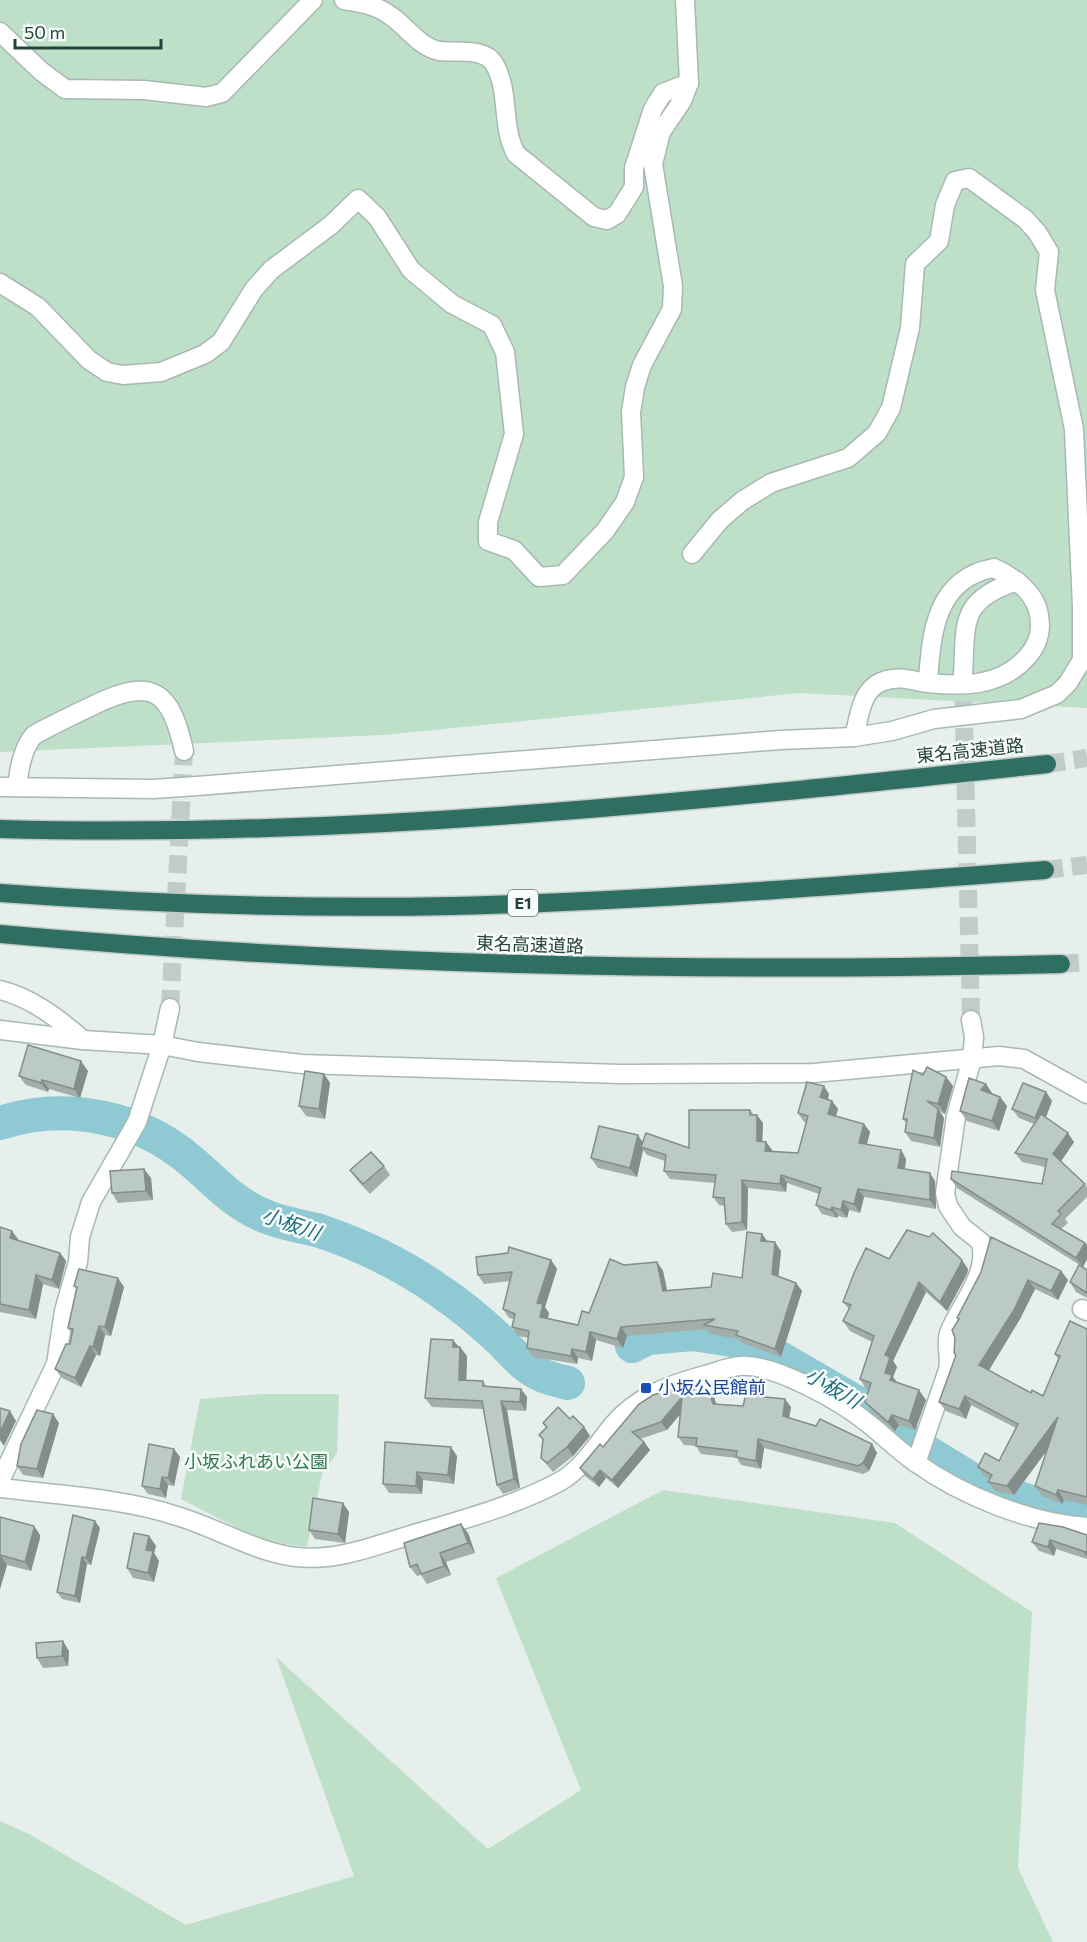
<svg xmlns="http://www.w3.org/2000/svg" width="1087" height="1942" viewBox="0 0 1087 1942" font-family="Commissioner,'Noto Sans JP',sans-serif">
<rect width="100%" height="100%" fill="#e6efeb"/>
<!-- green -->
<g fill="#bfe0c8">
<path d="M0,0H1087V708L800,693L383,735L0,752Z"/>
<path d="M262,1394H339L337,1453L322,1474L307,1547L260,1540L181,1499L200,1399Z"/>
<path d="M663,1490L895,1523L1032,1612L1018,1868L1053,1942H0V1821L29,1834L186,1925L354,1876L276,1657L488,1849L581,1790L496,1578Z"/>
</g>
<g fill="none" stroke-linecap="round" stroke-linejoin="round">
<!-- river -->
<g stroke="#8ec9d4" stroke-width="34">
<path d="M0,1123C65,1102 139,1116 191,1161C216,1182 235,1205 267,1217C284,1224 302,1226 320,1231C361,1245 405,1266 441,1292C462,1306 482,1323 501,1341C511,1351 521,1364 534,1371C544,1378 557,1380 568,1383"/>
<path d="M632,1346L648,1338L693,1334L732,1340L773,1354L873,1412L906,1439L976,1482L1039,1505L1087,1510"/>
</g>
<!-- minor-tunnel -->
<g stroke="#bfccc8" stroke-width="18" stroke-dasharray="18 9" stroke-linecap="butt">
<path d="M963,674L971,1020"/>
<path d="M170,1008L184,751"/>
</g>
<!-- highway-tunnel -->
<g stroke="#bfccc8" stroke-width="18" stroke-dasharray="18 9" stroke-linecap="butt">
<path d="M1047,764L1087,758"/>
<path d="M1045,870L1087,865"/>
<path d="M1061,964L1087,962"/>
</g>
<!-- minor casing -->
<g stroke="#a8b8b2" stroke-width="21">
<g id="minor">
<path d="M344,0C362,3 376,5 391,16C406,26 420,48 440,51C456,53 486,47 495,65C510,93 501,126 516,154L594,217L607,220L617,214L634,187V168L653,109L663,93L689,83"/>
<path d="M0,32L41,71L65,89L144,90L206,97L222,93L313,0"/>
<path d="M0,283L38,307L89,360L107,372L123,375L161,372L205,354L221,342L254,289L271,270L331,225L358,199L377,217L411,270L452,304L492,325L505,352L514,434L488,522V541L514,550L539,577L563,575L605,531L625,502L634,477L631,412L635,387L642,365L672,309L673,286L653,164L661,132L682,101L689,83L685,0"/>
<path d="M963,674C966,623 959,600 1017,581"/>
<path d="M854,737C859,718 861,690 881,682C896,676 907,679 921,682C959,687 1000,688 1027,657C1040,643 1043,625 1037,607C1030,588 1011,576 994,568C936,578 931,633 928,682"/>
<path d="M0,787L153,789L197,786L780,740L854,737L892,731L934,719L1021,709L1057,694L1068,683L1082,660V607L1074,429L1045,290L1049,252L1037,232L1025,219L969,178L955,181L945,205L939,241L915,264L910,328L891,408L877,433L848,458L771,483L742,501L720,520L692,554"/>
<path d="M17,787C19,770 22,749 34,735C54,724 75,714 96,704C153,677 171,691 184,751"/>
<path d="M0,990C32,998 59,1019 83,1040"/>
<path d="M0,1030L83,1040L162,1045L170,1008"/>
<path d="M1082,1309L1087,1311"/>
<path d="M916,1463L948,1370C951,1357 945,1346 949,1333C960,1304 989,1276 981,1242L962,1227L948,1206L945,1193L956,1116L972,1059L974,1037L971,1020"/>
<path d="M0,1481L56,1364L64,1311L78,1262L80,1237L91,1202L137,1122L162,1045L198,1052L302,1064L620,1074L814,1073L999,1056L1024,1059L1087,1094"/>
<path d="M0,1488C58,1495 121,1498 177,1516C217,1528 255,1552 296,1557C333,1561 366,1549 401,1538C454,1522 510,1508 559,1482C581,1470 597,1445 612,1426C637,1396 669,1385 705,1375C716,1372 728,1367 740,1366C774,1363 842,1402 869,1424C884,1436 899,1451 915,1462C962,1496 1030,1523 1087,1527"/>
</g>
</g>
<!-- highway casing -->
<g stroke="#c2cac8" stroke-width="21">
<g id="highway">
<path d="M0,829C350,839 699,801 1047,764"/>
<path d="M0,893C150,904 302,909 452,906C650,901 848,885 1045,870"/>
<path d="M0,934C353,966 706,973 1061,964"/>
</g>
</g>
<!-- minor -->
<use href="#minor" stroke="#fff" stroke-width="18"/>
<!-- highway -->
<use href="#highway" stroke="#2f6f62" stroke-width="18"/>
</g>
<!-- wall -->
<g fill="#a1aea9">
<path d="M88,1071L80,1098L49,1089L48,1092L26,1085L19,1076Z"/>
<path d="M324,1074L330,1083L325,1119L306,1116L299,1106Z"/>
<path d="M923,1075L946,1077L953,1086L945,1114L940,1112L944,1118L940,1147L911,1141L905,1132L906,1123L903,1119Z"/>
<path d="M1046,1092L1052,1101L1046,1117L1074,1142L1061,1161L1087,1187V1197L1065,1219L1068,1223L1061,1229L1085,1243L1087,1245V1259L1083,1267L957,1188L951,1179L1042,1184L1045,1167L1022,1162L1015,1153L1034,1124L1019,1118L1012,1109Z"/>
<path d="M992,1093L1000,1097L1007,1106L999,1131L967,1121L960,1111Z"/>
<path d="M829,1094L828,1099L832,1101L838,1109L836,1116L864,1124L870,1132L866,1145L901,1150L906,1159L905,1169L935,1181L936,1209L864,1197L860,1213L849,1210L847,1218L838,1216L837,1218L822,1214L816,1205L819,1194L787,1183L786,1192L748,1188L747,1230L732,1232L726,1224L724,1206L719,1205L713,1197L715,1183L670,1179L664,1171L665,1161L647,1155L643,1150L637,1177L598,1168L591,1158L638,1135L643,1143L689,1148L750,1110L754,1115L763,1123L762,1141L766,1142L772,1150V1151L798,1153L806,1122H804L798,1113Z"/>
<path d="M384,1166L390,1175L370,1194L357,1180L350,1170Z"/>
<path d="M151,1178L153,1200L118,1203L112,1193Z"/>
<path d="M0,1227L18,1239V1241L60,1253L66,1261L59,1289L43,1284L36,1319L0,1312Z"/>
<path d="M929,1237L968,1269L967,1274L947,1311L926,1292L893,1361L897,1367L893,1377L897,1383L926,1400L915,1430L899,1425L895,1431L872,1412L865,1402L869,1390L866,1389L860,1379L872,1342L850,1331L843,1321L849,1309L843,1302L889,1259Z"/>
<path d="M768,1242L781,1251L778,1276L796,1283L802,1291L781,1357L742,1343L739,1339L710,1334L706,1329L627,1336L623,1348L596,1340L592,1361L578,1358L577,1364L533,1357L527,1348L528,1338L518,1336L512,1327L514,1319L509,1318L503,1309L510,1281L484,1284L478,1275L551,1260L557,1269L545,1307L549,1313L548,1318L578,1325L589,1313L624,1265L657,1262L663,1271L667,1290L711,1287L742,1278Z"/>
<path d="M1087,1270V1298L1076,1292L1070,1282Z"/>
<path d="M1061,1271L1068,1280L1058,1300L1035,1289L1020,1319L989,1370L1031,1393L1043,1396L1058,1359L1055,1354L1087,1329V1505L1064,1500L1062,1504L1042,1496L1035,1486L1047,1450L1014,1495L995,1491L988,1482L990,1479L984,1476L978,1467L999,1461L1016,1428L971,1405L966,1419L946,1411L939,1402L956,1357L954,1353L959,1320L957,1318L981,1272Z"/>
<path d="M74,1286L124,1287L111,1336L105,1335L100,1356L96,1355L81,1387L62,1378L55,1369L70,1344L72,1334L68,1328L76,1289Z"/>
<path d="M453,1340L467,1356L466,1380L483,1381L486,1386L521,1389L527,1397L526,1411L507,1410L520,1488L503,1494L497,1485L483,1409L432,1407L425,1398Z"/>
<path d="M694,1382L698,1388L713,1394L716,1404L743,1406L791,1407L789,1418L872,1444L877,1453L869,1471L863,1474L764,1448L761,1469L741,1465L737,1458L701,1454L696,1446L684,1445L678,1437L680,1414L667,1430L640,1439L644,1442L650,1450L618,1488L606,1478L599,1487L585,1476L580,1468L603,1447Z"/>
<path d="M570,1419L584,1427L590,1436L573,1456L553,1472L541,1458L543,1440L539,1435L546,1428L543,1423Z"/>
<path d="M59,1423L43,1478L23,1475L17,1466Z"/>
<path d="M457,1456L454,1484L423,1480L422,1494L389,1493L383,1484Z"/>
<path d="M180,1457L174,1486L168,1485L166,1498L148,1494L142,1486Z"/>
<path d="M349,1512L345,1543L315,1539L309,1530Z"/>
<path d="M0,1517L40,1535V1538L31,1571L7,1565L0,1589Z"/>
<path d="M100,1528L91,1565L87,1564L80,1603L62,1599L57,1592Z"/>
<path d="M468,1533L475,1553L446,1562L451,1575L427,1584L421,1575L417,1576L410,1567Z"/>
<path d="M1087,1535V1559L1056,1549L1054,1556L1039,1551L1032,1542Z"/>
<path d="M149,1536L156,1546L154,1553L159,1561L154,1582L133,1578L127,1568Z"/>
<path d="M69,1651L68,1666L43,1668L37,1658Z"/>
</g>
<!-- shaded-wall -->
<g fill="#838d89">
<path d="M81,1061L88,1071L80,1098L74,1089Z"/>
<path d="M324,1074L330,1083L325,1119L319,1109Z"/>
<path d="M946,1077L953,1086L945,1114L938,1104Z"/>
<path d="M42,1080L49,1089L48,1092L41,1083Z"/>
<path d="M986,1084L992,1093L988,1099L981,1090Z"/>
<path d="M824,1086L829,1094L826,1106L820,1097Z"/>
<path d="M1046,1092L1052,1101L1042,1127L1035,1118Z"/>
<path d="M1000,1097L1007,1106L999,1131L992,1121Z"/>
<path d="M832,1101L838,1109L834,1122L828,1114Z"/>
<path d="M938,1109L944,1118L940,1147L934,1138Z"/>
<path d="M757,1115L763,1123L762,1149L757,1141Z"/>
<path d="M864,1124L870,1132L865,1152L859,1143Z"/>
<path d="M1068,1133L1074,1142L1060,1163L1053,1154Z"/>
<path d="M638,1135L644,1145L641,1147L643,1150L637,1177L630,1168Z"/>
<path d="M766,1142L772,1150L771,1159L765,1151Z"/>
<path d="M901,1150L906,1159L904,1176L898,1168Z"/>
<path d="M144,1169L151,1178L153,1200L146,1191Z"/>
<path d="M930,1173L935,1181L936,1209L930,1200Z"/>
<path d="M781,1175L787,1183L786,1192L780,1184Z"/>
<path d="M742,1180L748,1188L747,1230L742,1222Z"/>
<path d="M858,1189L864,1197L860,1213L854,1204Z"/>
<path d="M843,1201L849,1210L847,1218L841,1210Z"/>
<path d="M832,1207L838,1216L837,1218L831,1210Z"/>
<path d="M12,1231L18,1239L16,1247L10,1238Z"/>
<path d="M762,1234L768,1242L761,1241Z"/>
<path d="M775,1242L781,1251L778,1282L772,1274Z"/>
<path d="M1085,1243L1087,1245V1259L1083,1267L1076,1258Z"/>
<path d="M60,1253L66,1261L59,1289L52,1280Z"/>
<path d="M551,1260L557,1269L545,1307L549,1313L546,1325L540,1317L537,1303Z"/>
<path d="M962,1260L968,1269L967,1274L947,1311L940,1302Z"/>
<path d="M657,1262L663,1271L669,1299L663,1291Z"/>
<path d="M1061,1271L1068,1280L1058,1300L1051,1291Z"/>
<path d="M36,1275L43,1284L36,1319L29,1310Z"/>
<path d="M118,1278L124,1287L111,1336L105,1327Z"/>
<path d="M1028,1280L1035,1289L1020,1319L986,1375L979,1365Z"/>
<path d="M919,1282L926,1292L893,1361L897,1367L893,1377L899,1385L897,1390L885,1373V1355Z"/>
<path d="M796,1283L802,1291L781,1357L775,1349Z"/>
<path d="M99,1326L105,1335L100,1356L93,1347Z"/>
<path d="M621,1327L627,1336L623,1348L617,1339Z"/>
<path d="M590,1332L596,1340L592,1361L586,1352Z"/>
<path d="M453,1340L460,1349L453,1347Z"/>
<path d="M90,1346L96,1355L81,1387L75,1378Z"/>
<path d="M460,1347L467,1356L466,1389L459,1380Z"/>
<path d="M572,1349L578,1358L577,1364L571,1356Z"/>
<path d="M694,1382L700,1390L686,1392Z"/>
<path d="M707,1386L713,1394L719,1412L713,1404Z"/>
<path d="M521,1389L527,1397L526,1411L520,1402Z"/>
<path d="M919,1390L926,1400L915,1430L909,1421Z"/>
<path d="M965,1396L971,1405L966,1419L959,1409Z"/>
<path d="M682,1397L688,1405L667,1430L661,1422Z"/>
<path d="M785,1399L791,1407L788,1424L783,1416Z"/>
<path d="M501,1401L507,1410L520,1488L514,1479Z"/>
<path d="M10,1411L16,1421L4,1446L0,1440V1432Z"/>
<path d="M53,1414L59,1423L43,1478L37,1469Z"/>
<path d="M892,1415L899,1425L895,1431L888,1422Z"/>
<path d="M1058,1417L1065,1426L1014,1495L1007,1486Z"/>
<path d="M584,1427L590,1436L573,1456L567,1447Z"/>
<path d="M758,1439L764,1448L761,1469L756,1461Z"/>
<path d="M644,1442L650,1450L618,1488L612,1480Z"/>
<path d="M872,1444L877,1453L869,1471L863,1463Z"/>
<path d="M451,1447L457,1456L454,1484L448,1475Z"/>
<path d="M174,1449L180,1457L174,1486L168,1478Z"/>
<path d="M600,1470L606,1478L599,1487L593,1479Z"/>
<path d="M417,1472L423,1480L422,1494L416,1486Z"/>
<path d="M162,1477L168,1485L166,1498L160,1489Z"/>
<path d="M1058,1490L1064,1500L1062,1504L1056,1495Z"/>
<path d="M343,1503L349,1512L345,1543L338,1534Z"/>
<path d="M95,1521L100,1528L91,1565L86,1558Z"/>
<path d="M461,1524L468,1533L475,1553L468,1543Z"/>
<path d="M34,1526L40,1535V1538L31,1571L25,1562Z"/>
<path d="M149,1536L156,1546L154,1553L159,1561L154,1582L148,1573L146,1550Z"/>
<path d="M1050,1540L1056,1549L1054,1556L1048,1547Z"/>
<path d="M440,1553L446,1562L451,1575L444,1566Z"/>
<path d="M0,1555L7,1565L0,1589Z"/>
<path d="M82,1557L87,1564L80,1603L75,1596Z"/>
<path d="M63,1641L69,1651L68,1666L62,1656Z"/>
</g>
<!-- building -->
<g fill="#bbcac4" stroke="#838d89" stroke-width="1.5">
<path d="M28,1045L81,1061L74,1089L42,1080L41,1083L19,1076Z"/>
<path d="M927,1067L946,1077L938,1104L927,1101L938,1109L934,1138L905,1132L907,1119H903L913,1070L923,1075Z"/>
<path d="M305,1071L324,1074L319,1109L299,1106Z"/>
<path d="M969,1078L986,1084L981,1090L1000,1097L992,1121L960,1111Z"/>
<path d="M807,1082L824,1086L820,1097L832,1101L828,1114L864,1124L859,1143L901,1150L898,1168L930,1173V1200L858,1189L854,1204L843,1201L841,1210L832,1207L831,1210L816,1205L821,1188L781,1175L780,1184L742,1180V1222L726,1224L724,1198L713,1197L716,1175L664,1171L666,1155L641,1147L646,1133L689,1148V1110H750V1115H757V1141L766,1142L765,1151L798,1153L808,1116L798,1113Z"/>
<path d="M1023,1083L1046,1092L1035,1118L1012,1109Z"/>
<path d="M1041,1114L1068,1133L1053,1154L1085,1184L1058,1211L1061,1214L1052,1224L1085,1243L1076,1258L951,1179L952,1171L1042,1184L1047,1159L1015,1153Z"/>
<path d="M599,1126L638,1135L630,1168L591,1158Z"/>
<path d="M371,1152L384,1166L363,1184L350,1170Z"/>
<path d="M144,1169L146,1191L112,1193L110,1171Z"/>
<path d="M0,1227L12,1231L10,1238L60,1253L52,1280L36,1275L29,1310L0,1304Z"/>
<path d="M907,1230L929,1237L933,1233L962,1260L960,1265L940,1302L919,1282L885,1355L890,1357L885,1373L892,1375L890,1380L919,1390L909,1421L892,1415L888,1422L865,1402L871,1383L860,1379L874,1336L843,1321L851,1305L843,1302L854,1273L866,1248L889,1259Z"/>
<path d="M747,1232L762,1234L761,1241L775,1242L772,1274L796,1283L775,1349L736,1335L738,1331L704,1325L715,1319H713L621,1327L617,1339L590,1332L586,1352L572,1349L571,1356L527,1348L529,1331L512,1327L515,1314L503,1309L512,1272L478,1275L476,1257L508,1253L509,1247L551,1260L537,1303L543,1304L540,1317L578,1325L582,1311L589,1313L610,1259L624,1265L657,1262L663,1291L711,1287L713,1273L742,1278Z"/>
<path d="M991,1237L1061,1271L1051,1291L1028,1280L1014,1310L979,1365L1031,1393L1032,1390L1043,1396L1060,1356L1055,1354L1070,1321L1087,1329V1497L1058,1490L1056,1495L1035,1486L1058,1417L1007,1486L988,1482L992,1475L978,1467L985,1453L999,1461L1018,1424L965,1396L959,1409L939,1402L956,1355L954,1353L955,1338L952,1330L959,1319L957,1318L981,1272Z"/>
<path d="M1079,1265L1087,1270V1293L1070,1282Z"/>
<path d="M79,1269L118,1278L105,1327L99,1326L93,1347L90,1346L75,1378L55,1369L66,1344H70L73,1329L68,1328L77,1287L74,1286Z"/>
<path d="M431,1339L453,1340V1347H460L459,1380L483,1381V1386L521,1389L520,1402L501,1401L514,1479L497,1485L482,1401L425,1398Z"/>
<path d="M694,1382L686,1392L707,1386L713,1404L743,1406L746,1395L785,1399L783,1416L816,1426L820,1419L872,1444L863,1463L858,1466L758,1439L756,1461L736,1457L737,1451L696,1446L697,1438L678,1437L682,1397L661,1422L632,1432L644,1442L612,1480L600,1470L593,1479L580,1468L600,1444L603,1447L639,1404L653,1395Z"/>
<path d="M558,1407L570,1419L573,1416L584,1427L567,1447L547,1463L541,1458L543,1439L539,1435L547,1427L543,1423Z"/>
<path d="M0,1408L10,1411L0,1432Z"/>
<path d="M37,1410L53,1414L37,1469L17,1466L21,1444Z"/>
<path d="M385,1442L451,1447L448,1475L417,1472L416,1486L383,1484Z"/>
<path d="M149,1444L174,1449L168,1478L162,1477L160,1489L142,1486Z"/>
<path d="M313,1498L343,1503L338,1534L309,1530Z"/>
<path d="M73,1515L95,1521L86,1558L82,1557L75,1596L57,1592Z"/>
<path d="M0,1517L34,1526V1529L25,1562L0,1555Z"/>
<path d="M1039,1523L1063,1527L1087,1535V1555L1085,1554L1086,1552L1050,1540L1048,1547L1032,1542Z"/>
<path d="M461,1524L468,1543L440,1553L444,1566L421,1574L417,1564L410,1567L404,1543Z"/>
<path d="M134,1533L149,1536L146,1550L153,1551L148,1573L127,1568Z"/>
<path d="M63,1641L62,1656L37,1658L36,1643Z"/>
</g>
<!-- markers -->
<rect fill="#1a4fb4" stroke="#f7fbf9" stroke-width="2" x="640" y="1382" width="12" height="12" rx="3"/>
<g text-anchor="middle" stroke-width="5" stroke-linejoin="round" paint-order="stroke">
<!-- shield labels -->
<rect fill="#f7fbf9" stroke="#637a73" stroke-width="1.5" x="508" y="890" width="30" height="26" rx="4.5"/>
<g font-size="16" font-weight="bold" fill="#24423a">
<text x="523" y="909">E1</text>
</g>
<!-- street labels -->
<g font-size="18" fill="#24423a" stroke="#f7fbf9">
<text transform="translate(970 751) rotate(-6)" y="6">東名高速道路</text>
<text transform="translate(530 945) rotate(2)" y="6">東名高速道路</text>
</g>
<!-- transit labels -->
<g font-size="18" fill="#164399" stroke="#f7fbf9" text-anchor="start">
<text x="658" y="1394">小坂公民館前</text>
</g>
<!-- park labels -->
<g font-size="18" fill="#2d7a4b" stroke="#f7fbf9">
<text x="256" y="1468">小坂ふれあい公園</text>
</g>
<!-- water labels -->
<g font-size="20" font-style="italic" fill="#1c6f80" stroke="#f7fbf9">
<text transform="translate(291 1224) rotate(19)" y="7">小板川</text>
<text transform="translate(833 1388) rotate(30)" y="7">小板川</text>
</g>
</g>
<!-- scale -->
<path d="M15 39v9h146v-9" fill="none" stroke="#24423a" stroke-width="3"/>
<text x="24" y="39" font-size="18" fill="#24423a" stroke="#f7fbf9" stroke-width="4.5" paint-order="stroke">50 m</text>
</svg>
